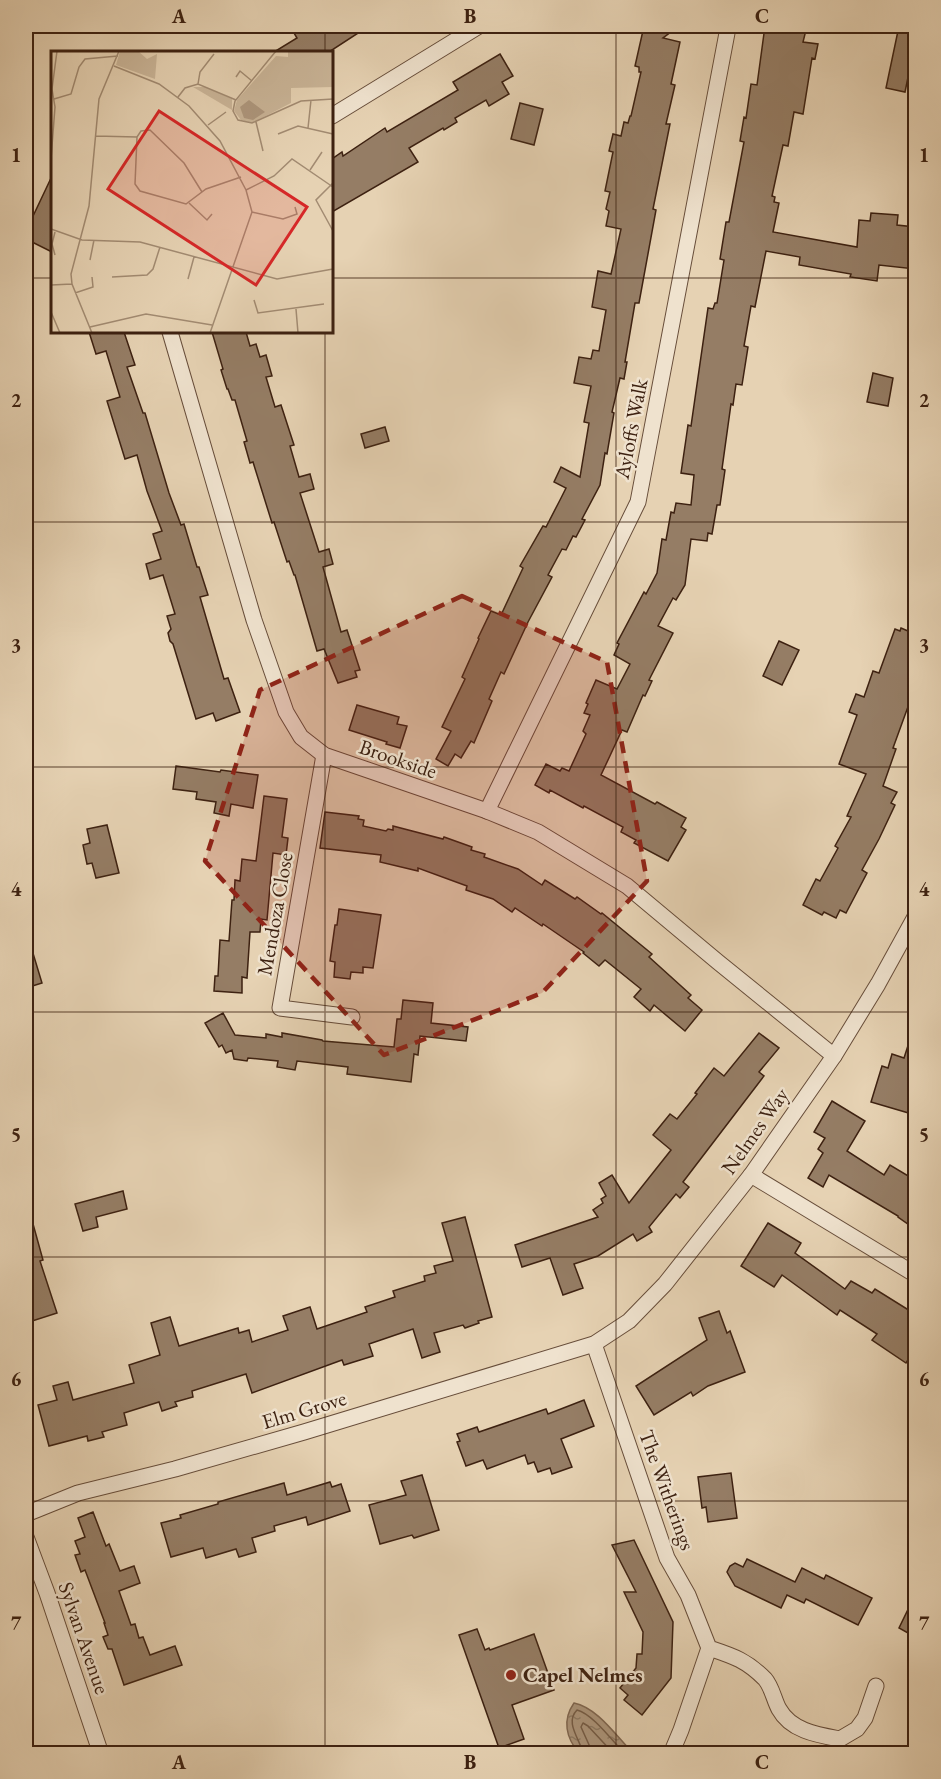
<svg xmlns="http://www.w3.org/2000/svg" width="941" height="1779" viewBox="0 0 941 1779" font-family="'EB Garamond',serif">
<defs>
<pattern id="water-ripples" width="26" height="14" patternUnits="userSpaceOnUse" patternTransform="scale(1.5)"><rect width="26" height="14" fill="#ad967c"/><path d="M2 4q2-2 4 0t4 0M15 11q2-2 4 0t4 0" fill="none" stroke="#8e7a64"/></pattern>
</defs>
<rect width="100%" height="100%" fill="#e6d2b3"/>
<filter id="stains"><feTurbulence type="fractalNoise" baseFrequency=".00333" numOctaves="4"/><feColorMatrix values="0 0 0 0 .2 0 0 0 0 .09 0 0 0 0 .02 0 0 0 .5 -.17"/></filter>
<radialGradient id="worn" r=".72"><stop offset=".6" stop-color="#630" stop-opacity="0"/><stop offset="1" stop-color="#630" stop-opacity=".3"/></radialGradient>
<!-- water -->
<path fill="url(#water-ripples)" stroke="#806751" stroke-width="1.5" d="M574,1703C598,1708 616,1736 633,1753H579C566,1738 562,1720 574,1703Z"/>
<g fill="none" stroke-linecap="round" stroke-linejoin="round">
<!-- shore -->
<g stroke="#755c46" stroke-width="1.5">
<path d="M583,1754C581,1740 564,1723 577,1710C593,1714 613,1742 625,1754"/>
<path d="M590,1754V1747L581,1727L583,1723L588,1726L614,1754"/>
</g>
</g>
<!-- building -->
<g fill="#957d65" stroke="#3d2111" stroke-width="1.5">
<path d="M306,26H369L329,52H274L297,38L294,33Z"/>
<path d="M644,26H679L663,38L680,42L671,84L675,85L666,124H670L653,209L656,210L639,303H635L625,362H627L624,379L620,378L612,412L614,413L607,454L605,453L600,485L582,519L585,520L576,537L573,536L566,550L562,549L548,575L552,577L528,622L504,674L501,672L489,699L492,701L474,743L471,741L461,758L455,754L448,766L436,759L451,731L442,727L465,679L462,677L479,639L478,638L491,611L501,615L523,568L520,566L543,526L546,527L560,500L566,488L554,482L561,467L580,477L589,423L584,422L591,386L574,383L579,357L591,359L593,350L599,351L606,310L592,307L598,271L611,274L621,229L606,226L609,211L606,209L610,192L605,191L613,152L609,151L613,134L621,136L624,122L628,123L630,116H631L641,72H639V67L635,66Z"/>
<path d="M765,26H807L803,42L818,44L815,59L812,58L803,114L794,112L788,146L783,145L772,196L775,197L774,202L779,203L773,232L857,247L859,220L870,221L871,213L898,215L897,225L915,227V269L879,265L877,281L850,277L851,274L799,265L800,257L766,251L755,307L751,306L744,346L748,347L742,385L736,384L733,405L731,404L722,469L725,470L720,505H717L712,534L708,533L707,541L691,539L685,585L676,600L673,598L658,626L673,633L649,680L652,681L645,696L643,695L627,732L622,730L601,775L655,804L657,802L686,818L681,827L686,830L668,861L634,843L636,840L621,832L623,827L584,806L583,808L550,790L549,793L535,785L546,764L560,771L562,768L569,771L586,734L583,731L590,715L584,713L588,704L586,703L596,680L617,689L630,664L614,655L619,644L617,643L644,592L646,594L657,573L662,539L666,540L671,512L674,513L676,503L691,505L694,475L681,473L686,439L688,425L691,426L708,308L713,309L715,303H717L724,260L720,259L726,222H729L744,142L740,141L744,117L746,118L751,84L757,85Z"/>
<path d="M899,26H915V43L905,92L886,88Z"/>
<path d="M500,54L513,76L502,82L509,94L489,106L486,100L455,118L457,122L444,130L443,128L409,148L418,162L332,212V159L342,152L343,156L385,128L387,132L458,90L453,82Z"/>
<path d="M520,103L543,109L534,145L511,139Z"/>
<path d="M52,176V252L26,239V231Z"/>
<path d="M89,332H124L135,365L127,367L143,413H145L169,493L181,525L184,524L197,567H199L208,595L200,597L224,679L228,678L240,712L216,721L213,713L196,719L173,644L170,641L168,633L171,629L167,616L175,614L163,575L150,579L146,564L161,559L153,534L162,531L147,491L137,455L125,459L107,401L120,397L106,351L96,354Z"/>
<path d="M212,332H246L250,346L256,344L260,357L266,355L272,376L266,377L275,407L281,405L294,445L290,446L299,477L310,474L314,489L300,493L319,552L329,549L333,564L323,567L341,632L347,630L360,670L355,671L357,677L338,683L324,649L317,651L295,575H294L289,561L287,562L274,522L272,523L253,462L250,463L244,442L247,441L235,400H232L228,389H227L221,370L223,369Z"/>
<path d="M873,373L893,378L888,406L867,402Z"/>
<path d="M385,427L389,441L365,448L361,434Z"/>
<path d="M901,628L915,634V690L910,704H909L893,748L896,749L883,786L897,792L891,803L895,805L879,839L862,870L867,873L846,913L840,910L836,918L824,912L822,915L803,905L816,879L820,881L838,848L835,846L851,817L847,816L866,774L839,764L857,715L849,712L856,694L864,697L873,671L879,673L895,629L900,631Z"/>
<path d="M779,641L799,650L782,685L763,676Z"/>
<path d="M357,705L399,717L397,724L407,726L400,748L386,744L387,742L349,730Z"/>
<path d="M176,766L220,772L221,770L258,775L253,808L231,804L229,816L214,813L216,802L196,799L197,792L173,789Z"/>
<path d="M264,796L287,799L282,837L288,838L286,855L273,853L267,920L261,919L260,932H250L247,978L242,977V993L214,991L215,976H218L220,940L229,941L232,900H234L235,880L240,881L242,859L256,861Z"/>
<path d="M325,812L359,816L358,819L364,820L363,826L386,831L388,829L393,830V826L443,839L444,837L472,847L471,850L485,854L484,857L518,869L542,885L545,880L575,899L577,897L601,914L602,913L652,954L649,957L691,995L688,998L702,1010L685,1031L654,1005L650,1011L634,997L641,989L605,960L599,966L583,953L584,952L543,924L542,926L515,908L512,912L493,899L466,890L467,886L418,868V871L380,862L381,855L320,848Z"/>
<path d="M107,825L119,873L96,878L92,863L87,864L83,845L90,843L87,829Z"/>
<path d="M339,909L381,915L373,968L363,967V973L351,972L350,979L334,977L335,962L330,961L335,925H337Z"/>
<path d="M29,940L42,983L26,988V941Z"/>
<path d="M403,1000L433,1003L431,1023L468,1027L466,1041L420,1036L418,1055L414,1054L411,1082L347,1074L348,1067L297,1061L295,1070L277,1067L278,1061L248,1058L247,1061L234,1059L232,1050L226,1053L222,1045L219,1047L205,1023L223,1013L235,1035L266,1038V1034L282,1037V1033L322,1040L323,1041L394,1047L397,1019H401Z"/>
<path d="M913,1030H915V1101L912,1114L871,1102L882,1066L888,1068L892,1054L904,1058Z"/>
<path d="M759,1033L779,1048L759,1072L764,1076L683,1182L689,1187L680,1198L676,1194L649,1227L652,1232L637,1241L633,1234L598,1256L574,1264L583,1288L563,1295L550,1258L522,1267L515,1245L598,1217L593,1210L603,1203L601,1199L606,1196L599,1183L612,1175L629,1203L671,1150L653,1135L670,1114L677,1119L697,1094L695,1093L714,1068L724,1076Z"/>
<path d="M832,1101L865,1121L847,1151L884,1175L890,1165L915,1180L910,1188L914,1192L915,1190V1229L898,1217V1216L829,1175L823,1187L808,1178L823,1153L818,1149L825,1138L814,1132Z"/>
<path d="M123,1191L127,1209L96,1217L98,1227L83,1231L75,1204Z"/>
<path d="M26,1213H30L43,1260L40,1261L57,1313L26,1323Z"/>
<path d="M465,1217L492,1317L478,1321L479,1323L465,1328L463,1325L434,1333L440,1352L422,1358L413,1329L369,1344L373,1356L344,1365L342,1360L252,1393L246,1374L192,1391L193,1397L175,1402L177,1406L162,1411L159,1402L124,1413L127,1425L102,1432L104,1437L88,1441L87,1436L49,1446L38,1405L57,1400L53,1386L68,1382L73,1400L134,1383L129,1365L160,1355L151,1323L170,1317L179,1346L238,1328L239,1333L249,1330L252,1342L288,1330L283,1316L310,1307L317,1329L367,1312L365,1307L395,1297L393,1291L425,1281L424,1276L436,1273L434,1266L453,1261L442,1223Z"/>
<path d="M768,1223L801,1243L795,1253L845,1289L851,1281L872,1293L875,1289L915,1314V1349L906,1363L872,1340L877,1334L840,1310L837,1315L782,1275L774,1287L741,1266Z"/>
<path d="M719,1311L727,1333L730,1331L745,1372L708,1386L693,1396L691,1392L654,1415L636,1386L707,1340L699,1318Z"/>
<path d="M584,1400L594,1426L561,1439L572,1467L552,1474L550,1468L538,1472L534,1462L528,1464L525,1455L487,1469L483,1460L466,1466L457,1442L460,1441L457,1434L477,1427L479,1432L546,1409L548,1414Z"/>
<path d="M731,1473L737,1518L708,1522L706,1507L702,1508L698,1477Z"/>
<path d="M422,1475L439,1530L414,1538L412,1535L380,1544L369,1505L406,1495L401,1481Z"/>
<path d="M330,1482L332,1487L341,1484L350,1511L308,1525L306,1517L274,1526L275,1531L252,1538L256,1552L239,1557L236,1549L206,1558L203,1548L171,1557L161,1523L181,1518L180,1515L218,1504V1502L284,1483L287,1495Z"/>
<path d="M93,1512L106,1546L109,1544L120,1571L134,1566L140,1583L119,1591L131,1625L135,1624L139,1638L143,1637L150,1655L175,1646L182,1665L124,1685L112,1649H108L103,1637L108,1635L104,1623H105L85,1570L81,1572L75,1555L80,1554L75,1541L85,1537L78,1518Z"/>
<path d="M634,1540L673,1622L671,1678L642,1715L624,1700L628,1695L620,1688L636,1668L637,1654H642L643,1632L624,1592H636L612,1545Z"/>
<path d="M747,1559L795,1582L802,1568L824,1579L826,1575L872,1598L858,1625L806,1599L804,1603L787,1595L781,1608L735,1586L727,1572L730,1566L735,1563L743,1567Z"/>
<path d="M915,1595V1637L899,1628Z"/>
<path d="M477,1629L485,1650L489,1648L490,1650L534,1634L554,1690L512,1705L524,1739L499,1748L459,1635Z"/>
</g>
<g fill="none" stroke-linecap="round" stroke-linejoin="round">
<!-- street casing -->
<g stroke="#674d3a" stroke-width="17">
<g id="street">
<path d="M332,116L479,26"/>
<path d="M170,332L254,620L286,712L301,737L324,755L487,811L538,832L627,886L718,962L834,1056"/>
<path d="M324,755L280,1008L352,1017"/>
<path d="M487,811L638,502L727,33L725,26"/>
<path d="M751,1175L916,1275"/>
<path d="M594,1344L667,1558L688,1595L709,1648C733,1656 746,1660 765,1679C772,1687 774,1700 779,1709C791,1731 818,1735 840,1739L857,1729L865,1718L876,1686"/>
<path d="M26,1514L78,1493L175,1469L304,1432L594,1344L629,1321L665,1284L751,1175L834,1056L878,984L916,915"/>
<path d="M26,1537L47,1593L101,1754"/>
<path d="M671,1754L681,1730L709,1648"/>
</g>
</g>
<!-- street -->
<use href="#street" stroke="#efe2ce" stroke-width="15"/>
</g>
<!-- marked area -->
<path fill="#8f2418" fill-opacity="0.2" stroke="#8f2418" stroke-width="4.5" stroke-dasharray="12 8" stroke-linejoin="round" d="M462,596L607,662L647,881L542,993L384,1055L205,861L260,690Z"/>
<!-- grid -->
<path fill="none" stroke="#3d2111" stroke-width="1.5" stroke-opacity="0.55" d="M325,26V52M616,26V1754M26,278H52M332,278H916M325,332V1754M26,522H916M26,767H916M26,1012H916M26,1257H916M26,1501H916"/>
<!-- markers -->
<circle fill="#8f2418" stroke="#efe2ce" stroke-width="2" cx="511" cy="1675" r="6"/>
<g text-anchor="middle" stroke-width="5" stroke-linejoin="round" paint-order="stroke">
<!-- street labels -->
<g font-size="21" fill="#3d2111" stroke="#efe2ce">
<text transform="translate(631 429) rotate(-79)" y="7">Ayloffs Walk</text>
<text transform="translate(398 759) rotate(19)" y="7">Brookside</text>
<text transform="translate(275 914) rotate(-80)" y="7">Mendoza Close</text>
<text transform="translate(755 1131) rotate(-55)" y="7">Nelmes Way</text>
<text transform="translate(304 1410) rotate(-17)" y="7">Elm Grove</text>
<text transform="translate(667 1490) rotate(70)" y="7">The Witherings</text>
<text transform="translate(84 1638) rotate(71)" y="7">Sylvan Avenue</text>
</g>
<!-- poi labels -->
<g font-size="21" font-weight="bold" fill="#3d2111" stroke="#efe2ce" text-anchor="start">
<text x="523" y="1682">Capel Nelmes</text>
</g>
</g>
<!-- overview -->
<g transform="translate(51 51)">
<rect width="282" height="282" fill="#e6d2b3"/>
<path d="M142,36H154L181,48V59Z" fill="#c9b497"/>
<path d="M69,0H87L96,8L106,3L104,28L65,14Z" fill="#c9b497"/>
<path d="M237,0H282V36L240,37V52L201,72L190,69L183,60L186,49L225,5L237,6Z" fill="#c9b497"/>
<path d="M198,49L214,61L202,69L193,67L189,56Z" fill="#ad967c"/>
<path fill="none" stroke="#a28b72" stroke-width="1.5" d="M225,0L184,50L182,60L187,69L201,72L250,50L282,48M63,15L108,33L138,55L169,90L195,139L201,161L159,282M185,26L189,20L201,30M147,33L149,21L163,3M127,46L134,37L147,33L185,49M3,48L20,43L28,16L34,8L67,5M205,71L212,100M157,74L175,61M257,77L260,49M227,83L247,75L282,83M44,85L86,86L90,80L99,79L133,112L151,141M86,86L84,133L89,140L135,153L155,138L190,126M0,108L4,56L1,38L6,0M259,119L271,101M282,132L265,149L282,180M195,139L223,125L241,108L282,136M138,152L156,169L161,163M201,161L232,168L246,163L244,156M0,165V178L31,189L89,191L226,228L282,218M4,204L1,193L4,181M39,209L43,189M61,226L96,224L102,218L109,196M137,228L143,206M0,234L21,233M24,242L42,236L41,226M203,249L207,262L273,253M245,258L247,282M0,261L9,282M39,276L95,263L161,274M41,282L21,233L20,223L38,155L48,48L68,0"/>
<path fill="#d62828" fill-opacity="0.15" stroke="#d62828" stroke-width="3" d="M108,60L256,156L205,234L57,138Z"/>
<rect width="282" height="282" fill="none" stroke="#3d2111" stroke-width="3"/>
</g>
<!-- margin -->
<rect width="941" height="1779" fill="none" stroke="#e6d2b3" stroke-width="66"/>
<rect x="33" y="33" width="875" height="1713" fill="none" stroke="#3d2111" stroke-width="2"/>
<g font-size="20" text-anchor="middle" font-weight="bold" fill="#3d2111">
<text x="179" y="23">A</text>
<text x="470" y="23">B</text>
<text x="762" y="23">C</text>
<text x="16" y="162">1</text>
<text x="924" y="162">1</text>
<text x="16" y="407">2</text>
<text x="924" y="407">2</text>
<text x="16" y="652">3</text>
<text x="924" y="652">3</text>
<text x="16" y="896">4</text>
<text x="924" y="896">4</text>
<text x="16" y="1141">5</text>
<text x="924" y="1141">5</text>
<text x="16" y="1386">6</text>
<text x="924" y="1386">6</text>
<text x="16" y="1630">7</text>
<text x="924" y="1630">7</text>
<text x="179" y="1769">A</text>
<text x="470" y="1769">B</text>
<text x="762" y="1769">C</text>
</g>
<rect width="100%" height="100%" filter="url(#stains)"/>
<rect width="100%" height="100%" fill="url(#worn)"/>
</svg>
